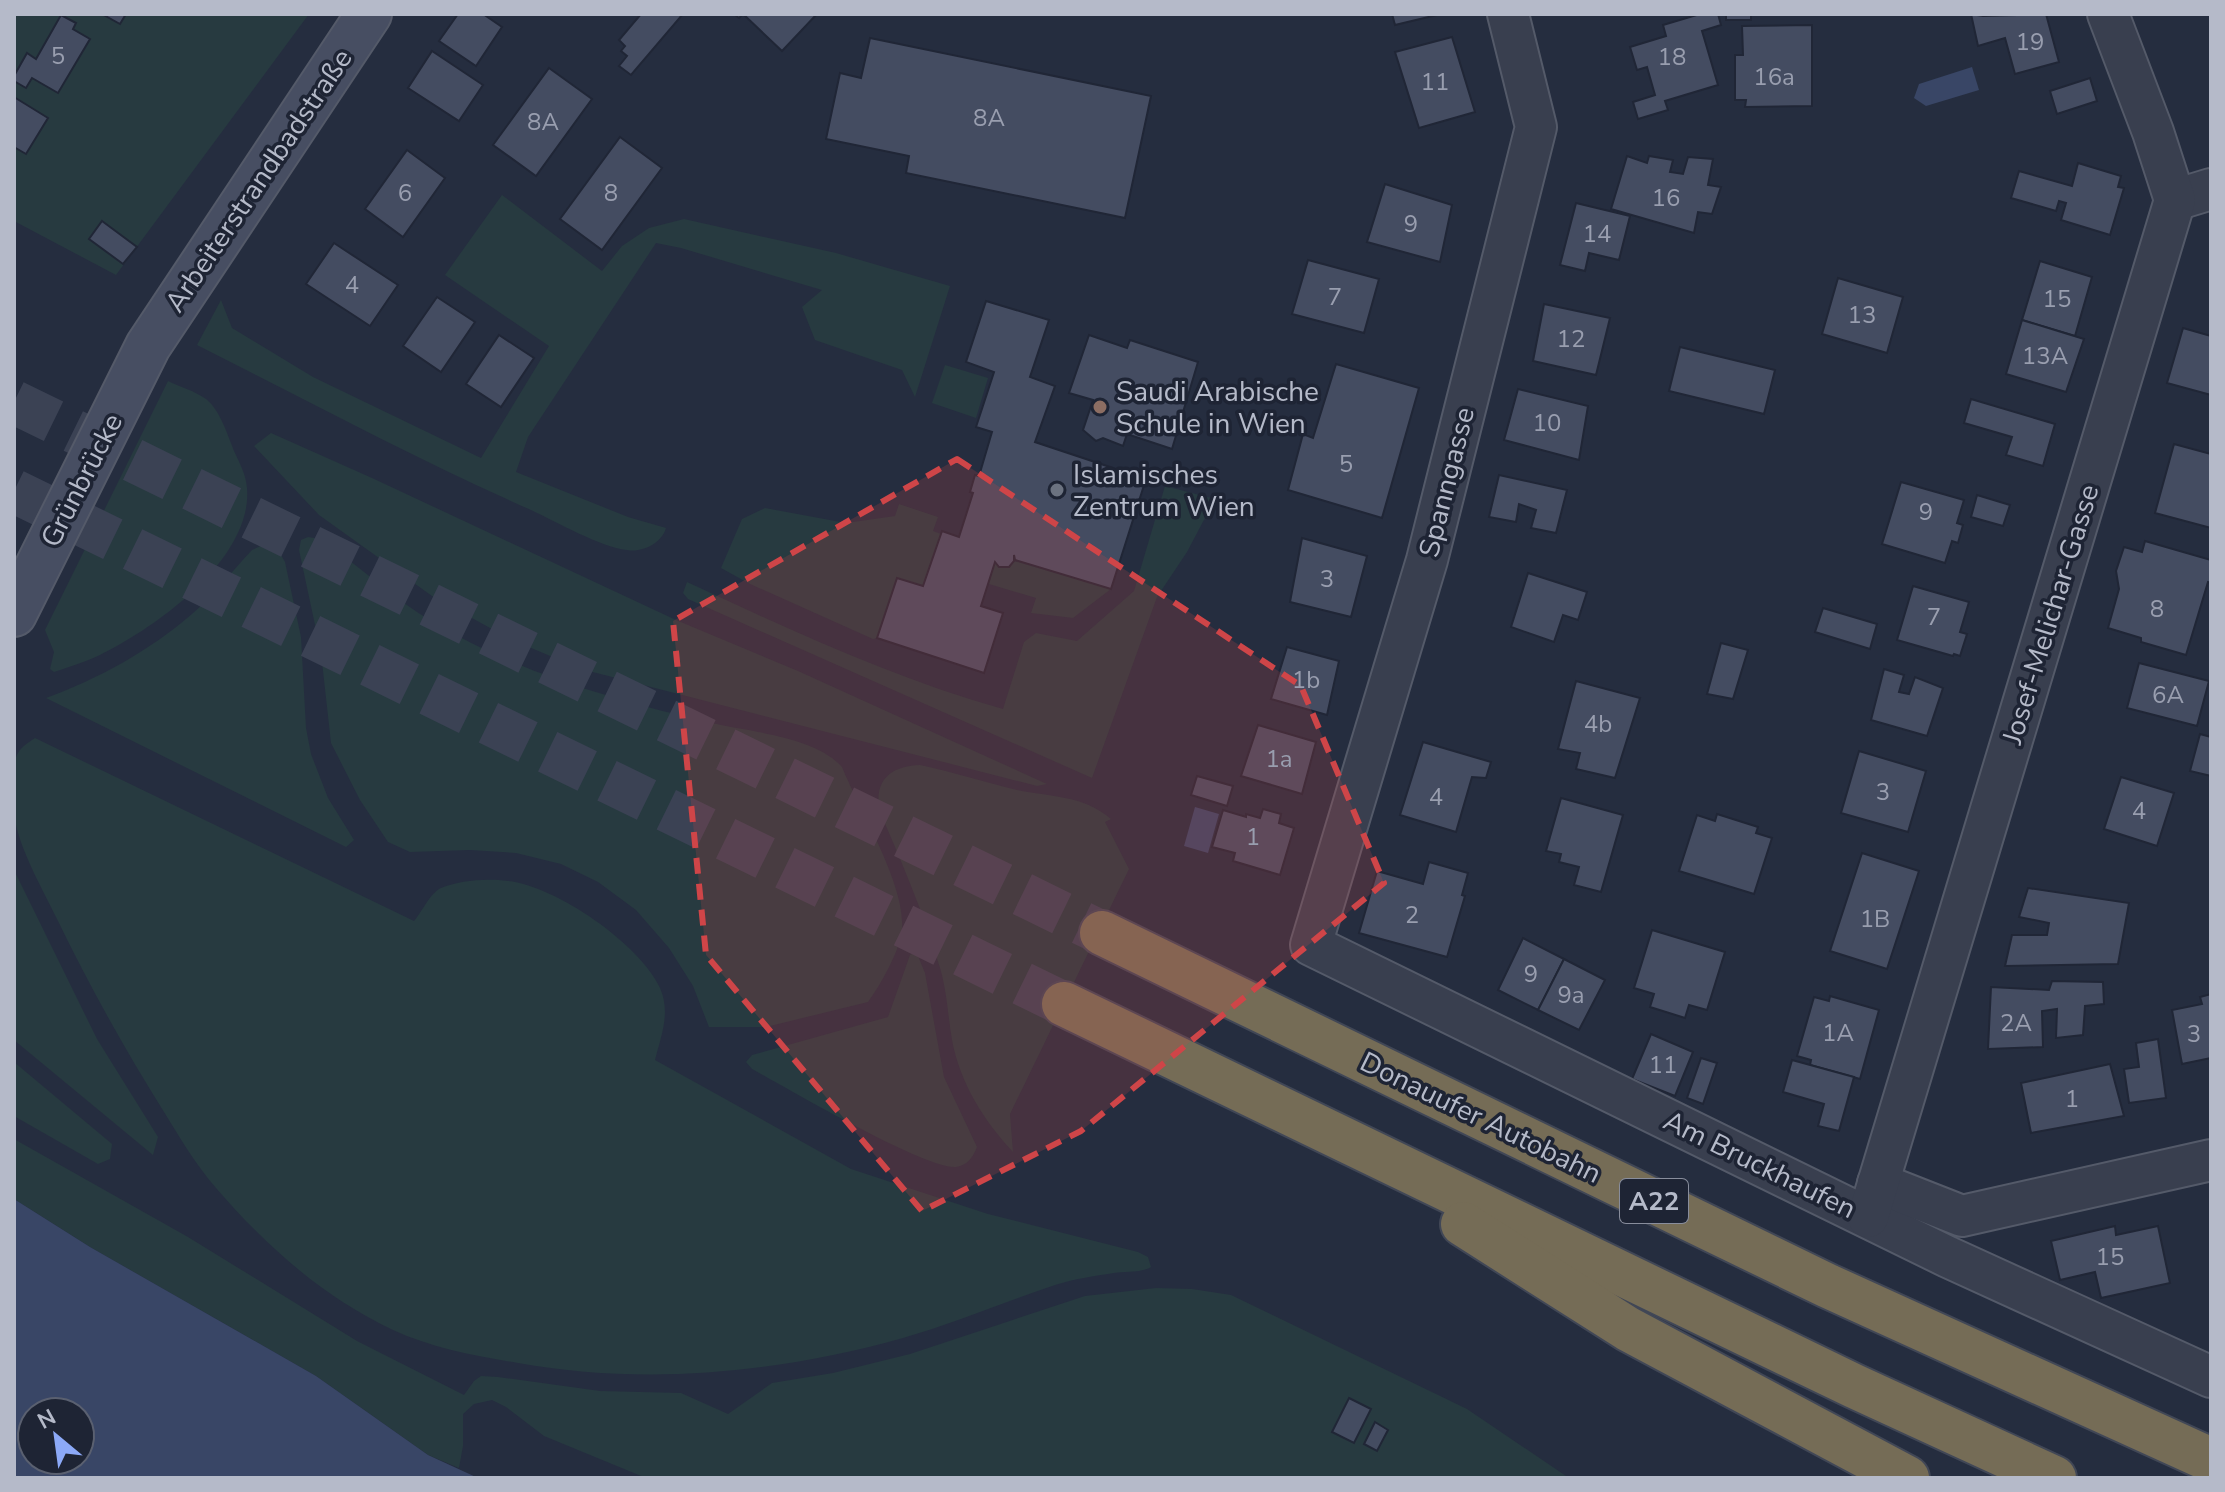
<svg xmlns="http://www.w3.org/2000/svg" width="2225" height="1492" viewBox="0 0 2225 1492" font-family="'Nunito Sans',sans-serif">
<rect width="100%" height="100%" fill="#252d3f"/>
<!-- green -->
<g fill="#273a40">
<path d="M14,14H309L116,275L14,221Z"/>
<path d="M502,195L602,271L622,246L649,228L684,219L836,253L950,286L915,397L902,370L815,340L802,307L822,290L681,248L656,243L528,437L516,472L628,517L666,528C662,543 642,553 627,550C600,547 557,522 531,510C418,460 308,401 197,345L221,300L232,328L313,377L481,458L549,346L445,275Z"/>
<path d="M945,365L988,378L976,418L932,403Z"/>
<path d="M168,381C180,387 195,391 206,399C221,411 228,437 235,453C240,464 246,475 247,488C253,559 155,628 100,655C85,662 69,667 54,672L50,669L54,652L45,630Z"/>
<path d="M271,433L372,478L676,620L798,671L1047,784L1037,786L581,669L510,639L432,596L319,515L254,446Z"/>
<path d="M1165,486L1215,499L1187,552L1157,597L1092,778L688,599L683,593L687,582C791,630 893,678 1003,709L1024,642L1036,633L1077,641L1134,591Z"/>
<path d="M899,504L938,517L933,531L941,534L923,586L877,638L873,639L750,584L721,568L742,519L765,508L846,523L895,516Z"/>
<path d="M308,537L321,539C359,566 394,599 433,622C518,673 617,701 712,723C751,732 816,737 842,767C859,809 906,885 902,929C901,949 880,986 868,1002L766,1027H709L693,986L669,948L636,910L598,882L561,864L516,853L470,850L410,852L388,842L360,800L331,743L321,653L299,550L301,540Z"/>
<path d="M263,545C275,546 280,552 285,562L301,637L306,728L311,754L328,798L354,840L346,847L46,698C100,678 149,651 192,614C214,595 232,571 252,550Z"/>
<path d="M1014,561L1111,589L1073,618L1031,613L1036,598L989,584L995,562L1003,568L1009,567Z"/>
<path d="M35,738L414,921C422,912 430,893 441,888C460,880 487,878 508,881C556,886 640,944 660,988C671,1013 661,1036 655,1060L851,1169L988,1214L1138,1252L1148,1257L1151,1267C1141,1273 1127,1271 1114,1273C1094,1276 1074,1279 1055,1285C1004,1302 955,1323 903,1338C778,1373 646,1386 518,1363C476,1356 432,1348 393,1330C323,1297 266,1246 216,1188C196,1165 180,1138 164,1112C125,1050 89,985 57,919C42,888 22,854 15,821C12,807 11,764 18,753C21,747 29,742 35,738Z"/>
<path d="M920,765C953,772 985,782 1017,790C1051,797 1083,795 1111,819L1105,822L1129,869L1010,1114L1013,1152C984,1121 960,1083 952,1040C948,1017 947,991 940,968C924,914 902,863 880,812C873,780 891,766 920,765Z"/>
<path d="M14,870L97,1039L158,1137L153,1155L14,1040Z"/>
<path d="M916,951L925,973L944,1077L977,1147C973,1157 968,1165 956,1167C926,1170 785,1087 752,1069L746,1062L752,1055L888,1017L910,955Z"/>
<path d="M14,1062L112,1144L110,1159L98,1164L14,1116Z"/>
<path d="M14,1139L188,1237L357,1341L464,1395L474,1381L481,1376L498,1377L600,1391L681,1393L728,1414L772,1383L833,1373L910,1354L1085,1296L1156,1288L1192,1289L1231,1295L1467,1409L1569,1478H646L544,1436L506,1407L492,1400L474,1404L463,1414V1446L459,1468L428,1455L316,1376L90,1247L14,1199Z"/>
</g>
<!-- water -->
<g fill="#394666" fill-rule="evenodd">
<path d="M1972,67L1979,90L1926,106L1914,98L1919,84Z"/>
<path d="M1195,807L1219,814L1208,853L1184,846Z"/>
<path d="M14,1199L90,1247L316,1376L428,1455L478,1478H14ZM32,1412H80V1460H32Z"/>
</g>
<!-- building -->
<g fill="#444c61" stroke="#202636" stroke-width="2">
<path d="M102,14H126L120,24Z"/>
<path d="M458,14H483L502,27L476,66L439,41Z"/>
<path d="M641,14H683L631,75L619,66L627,56L621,51L625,46L619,40Z"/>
<path d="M734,14H817L782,51L743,14L739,18Z"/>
<path d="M1392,14H1441L1395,25Z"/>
<path d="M1700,14H1718L1721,25L1702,31L1718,85L1665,101L1668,110L1638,119L1633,102L1655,95L1647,67L1637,70L1630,47L1666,36L1663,25Z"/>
<rect x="1726" y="14" width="25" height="6"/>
<path d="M1971,14L1983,16L2046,14L2059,62L2015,74L2005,38L1978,46Z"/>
<path d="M61,15L76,23L73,29L90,39L58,93L32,78L26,88L14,81V76L27,53L36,59Z"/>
<path d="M1812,25V106L1745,107L1746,100H1735V55H1743L1742,26Z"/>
<path d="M1452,37L1475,112L1419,128L1395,52Z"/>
<path d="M870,38L1151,96L1125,218L906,173L909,156L826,139L840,73L861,78Z"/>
<path d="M432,51L483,85L459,121L408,88Z"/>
<path d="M549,68L592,99L536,176L493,145Z"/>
<path d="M2090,78L2097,101L2057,114L2050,91Z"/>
<path d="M14,97L48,118L26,154L14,147Z"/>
<path d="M620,137L662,168L602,250L560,219Z"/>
<path d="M407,150L445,178L403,237L365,209Z"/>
<path d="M1627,156L1647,163L1649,156L1673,160L1670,172L1683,174L1688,157L1713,159L1708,185L1721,187L1712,214L1698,212L1694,233L1611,209Z"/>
<path d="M2078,163L2121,176L2118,187L2124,188L2110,235L2061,220L2066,203L2059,201L2056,211L2011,198L2019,171L2072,186Z"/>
<path d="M1385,184L1452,205L1440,262L1367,242Z"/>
<path d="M1576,203L1630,216L1619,260L1589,253L1585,271L1560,265Z"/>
<path d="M102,221L137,247L123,264L89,239Z"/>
<path d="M334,243L398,285L370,326L306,284Z"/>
<path d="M1308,260L1379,279L1364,333L1292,314Z"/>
<path d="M2040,261L2092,277L2075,336L2022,320Z"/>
<path d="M1838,278L1903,297L1887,353L1822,334Z"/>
<path d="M437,297L475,322L441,372L403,346Z"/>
<path d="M986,301L1049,320L1030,377L1055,386L1035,442L1146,479L1111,589L1015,560L1014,555V561L1009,567H999L995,562L981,606L1003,613L984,673L877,638L897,578L923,586L942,531L959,537L973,493L970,492L975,475L979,476L992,432L976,427L994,372L966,362Z"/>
<path d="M1544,304L1610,318L1596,375L1533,361Z"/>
<path d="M2022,320L2084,339L2066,392L2006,374Z"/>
<path d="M2183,328L2211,336V395L2167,383Z"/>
<path d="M499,335L534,358L501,407L466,384Z"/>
<path d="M1089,335L1127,348L1130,340L1198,362L1172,449L1127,434L1123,446L1103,438L1096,441L1083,430L1093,400L1069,393Z"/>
<path d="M1680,347L1775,370L1764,414L1669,391Z"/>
<path d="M1336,364L1419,388L1382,518L1288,490L1303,434L1313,438Z"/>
<path d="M1518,389L1588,406L1579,460L1504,440Z"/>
<path d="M1971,399L2055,424L2043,466L2006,455L2012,437L1964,423Z"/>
<path d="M2174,444L2211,454V528L2155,513Z"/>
<path d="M1499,475L1567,490L1556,533L1531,528L1536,510L1519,504L1516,522L1489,517Z"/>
<path d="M1901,482L1964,500L1957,523L1963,525L1958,543L1952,541L1945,563L1882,544Z"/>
<path d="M1977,495L2010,505L2003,526L1971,517Z"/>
<path d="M1302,538L1367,556L1351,617L1290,602Z"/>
<path d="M2145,541L2211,560V583L2208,582L2186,655L2141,642V638L2108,628L2119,589L2116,571L2124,547L2142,552Z"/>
<path d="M1528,573L1587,592L1578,620L1563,615L1554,642L1511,627Z"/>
<path d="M1913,586L1969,602L1960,632L1967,634L1960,656L1954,654L1953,656L1897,640Z"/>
<path d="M1823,608L1877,624L1870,649L1815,632Z"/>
<path d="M1721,643L1748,650L1733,699L1707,694Z"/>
<path d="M1287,647L1339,661L1327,715L1271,699Z"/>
<path d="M2139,663L2209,681L2197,726L2127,708Z"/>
<path d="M1884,669L1904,675L1899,692L1909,694L1915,677L1943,688L1927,736L1871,720Z"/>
<path d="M1576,681L1640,698L1615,778L1576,769L1580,753L1558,749Z"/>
<path d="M1258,725L1316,742L1302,794L1241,776Z"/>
<path d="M2200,734L2211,737V776L2190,771Z"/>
<path d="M1423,742L1491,762L1486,778L1472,777L1456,832L1400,815Z"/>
<path d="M1859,751L1926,771L1908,832L1841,813Z"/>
<path d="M1197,776L1233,786L1227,806L1191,795Z"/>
<path d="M2121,777L2174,793L2157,846L2104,829Z"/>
<path d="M1561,798L1623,815L1601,892L1574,885L1579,867L1559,862L1561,854L1546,851Z"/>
<path d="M1263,809L1281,814L1279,823L1294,828L1280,875L1233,861L1235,853L1212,847L1223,810L1246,817V814L1260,818Z"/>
<path d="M1717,814L1758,827L1756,833L1772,838L1754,894L1679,871L1697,815L1715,821Z"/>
<path d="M1862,853L1919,871L1887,969L1830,951Z"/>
<path d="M1429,862L1468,873L1462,895L1465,896L1447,957L1359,933L1377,871L1423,884Z"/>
<path d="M2028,888L2129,903L2118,964L2005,966L2012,935H2047L2049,923L2019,917Z"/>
<path d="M1652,930L1725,952L1707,1010L1689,1005L1685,1018L1650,1007L1654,994L1634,988Z"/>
<path d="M1523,938L1564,959L1538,1010L1498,990Z"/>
<path d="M1564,959L1605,980L1579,1030L1538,1010Z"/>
<path d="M2052,981L2103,982L2104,1004L2085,1006L2083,1035L2056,1038L2057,1009L2042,1011L2043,1047L1988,1049L1991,987L2049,990Z"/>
<path d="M2211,994V1058L2182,1064L2172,1010L2202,1004L2200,997Z"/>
<path d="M1830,996L1879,1010L1860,1079L1810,1065L1811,1060L1797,1056L1814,997L1829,1001Z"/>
<path d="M1651,1034L1693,1052L1675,1096L1632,1079Z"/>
<path d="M2158,1039L2166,1098L2129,1103L2124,1069L2139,1067L2136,1043Z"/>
<path d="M1701,1058L1717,1063L1703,1104L1687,1098Z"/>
<path d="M1792,1060L1854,1077L1839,1131L1818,1126L1824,1104L1783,1092Z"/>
<path d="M2110,1064L2124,1116L2031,1133L2021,1083Z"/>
<path d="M2115,1226L2116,1235L2158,1226L2170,1283L2101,1298L2095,1272L2060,1280L2051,1241Z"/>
<path d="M1349,1398L1371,1409L1354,1443L1332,1432Z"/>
<path d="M1375,1422L1388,1430L1377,1451L1364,1444Z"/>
</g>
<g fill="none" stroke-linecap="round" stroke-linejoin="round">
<!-- highway-tunnel -->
<g stroke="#3b4254" stroke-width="44" stroke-dasharray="44 22" stroke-linecap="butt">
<path d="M14,402L1102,933"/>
<path d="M14,491L1064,1004"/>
</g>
<!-- street casing -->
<g stroke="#545a69" stroke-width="44">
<g id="street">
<path d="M1508,14L1536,127L1427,560L1311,945L1948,1257L2211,1377"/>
<path d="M2175,200L2211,189"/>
<path d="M1878,1183L1962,1216L2211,1160"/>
<path d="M1868,1217L2175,200L2153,132L2108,14"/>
</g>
</g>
<!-- secondary casing -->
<g stroke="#545a69" stroke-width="48">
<path id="secondary" d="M14,614L148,346L369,14"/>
</g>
<!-- highway casing -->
<g stroke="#414756" stroke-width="48">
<g id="highway">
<path d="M1102,933L1828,1286L2211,1460"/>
<path d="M1064,1004L1854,1386L2054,1478"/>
<path d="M1463,1224L1628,1329L1907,1478"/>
</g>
</g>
<!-- street -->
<use href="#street" stroke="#393f4f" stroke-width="40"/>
<!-- secondary -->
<use href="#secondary" stroke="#474e62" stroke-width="44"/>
<!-- highway -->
<use href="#highway" stroke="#756c56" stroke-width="44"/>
</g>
<!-- marked area -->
<path fill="#cf4548" fill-opacity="0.2" stroke="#cf4548" stroke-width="6" stroke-dasharray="16 10" stroke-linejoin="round" d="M957,459L1301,686L1384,883L1081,1131L922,1211L706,955L673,621Z"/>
<!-- markers -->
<circle fill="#8d6e63" stroke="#1e2434" stroke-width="3" cx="1100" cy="407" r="8"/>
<circle fill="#6b7280" stroke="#1e2434" stroke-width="3" cx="1057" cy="490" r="8"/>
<g text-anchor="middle" stroke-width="7" stroke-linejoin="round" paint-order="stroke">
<!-- number labels -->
<g font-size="24" fill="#999eaf">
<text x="2030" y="50">19</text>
<text x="58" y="64">5</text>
<text x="1672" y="65">18</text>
<text x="1774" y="85">16a</text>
<text x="1435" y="90">11</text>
<text x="989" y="126">8A</text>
<text x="543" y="130">8A</text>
<text x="405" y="201">6</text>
<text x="611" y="201">8</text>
<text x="1666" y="206">16</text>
<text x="1411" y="232">9</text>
<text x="1597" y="242">14</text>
<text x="352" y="293">4</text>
<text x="1335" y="305">7</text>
<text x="2057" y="307">15</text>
<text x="1862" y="323">13</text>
<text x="1571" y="347">12</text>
<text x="2045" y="364">13A</text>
<text x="1547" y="431">10</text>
<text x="1346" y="472">5</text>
<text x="1926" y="520">9</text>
<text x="1327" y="587">3</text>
<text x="2157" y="617">8</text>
<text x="1934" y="625">7</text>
<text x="1306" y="688">1b</text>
<text x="2168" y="703">6A</text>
<text x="1598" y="732">4b</text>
<text x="1279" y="767">1a</text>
<text x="1883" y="800">3</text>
<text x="1436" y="805">4</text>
<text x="2139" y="819">4</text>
<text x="1253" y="845">1</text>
<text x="1412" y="923">2</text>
<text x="1875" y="927">1B</text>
<text x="1531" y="982">9</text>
<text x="1571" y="1003">9a</text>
<text x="2016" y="1031">2A</text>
<text x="1838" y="1041">1A</text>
<text x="2194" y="1042">3</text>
<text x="1663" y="1073">11</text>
<text x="2072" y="1107">1</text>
<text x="2110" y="1265">15</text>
</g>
<!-- shield labels -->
<rect fill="#1e2434" stroke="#888d9c" stroke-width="2" x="1620" y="1179" width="68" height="44" rx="6"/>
<g font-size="26" font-weight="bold" fill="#b5bac9">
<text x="1654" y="1210">A22</text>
</g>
<!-- street labels -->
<g font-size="28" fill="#b5bac9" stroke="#1e2434">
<text transform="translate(258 180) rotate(-56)" y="10">Arbeiterstrandbadstraße</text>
<text transform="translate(81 480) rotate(-63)" y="10">Grünbrücke</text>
<text transform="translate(1446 482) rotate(-76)" y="10">Spanngasse</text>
<text transform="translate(2050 614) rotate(-73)" y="10">Josef-Melichar-Gasse</text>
<text transform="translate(1481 1117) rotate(26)" y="10">Donauufer Autobahn</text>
<text transform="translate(1760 1164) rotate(26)" y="10">Am Bruckhaufen</text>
</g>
<!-- poi labels -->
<g font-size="28" fill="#b5bac9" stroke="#1e2434" text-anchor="start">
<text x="1116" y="401">Saudi Arabische<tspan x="1116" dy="32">Schule in Wien</tspan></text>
<text x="1073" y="484">Islamisches<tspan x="1073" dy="32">Zentrum Wien</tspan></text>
</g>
</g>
<!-- border -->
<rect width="2225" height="1492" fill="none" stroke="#b5bac9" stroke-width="32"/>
<!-- north arrow -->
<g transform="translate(56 1436) rotate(331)"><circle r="38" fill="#1e2434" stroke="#5a6070" stroke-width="2"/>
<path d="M0-6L14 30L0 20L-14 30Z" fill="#8ca9f7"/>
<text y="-12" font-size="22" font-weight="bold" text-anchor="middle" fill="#b5bac9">N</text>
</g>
</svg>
